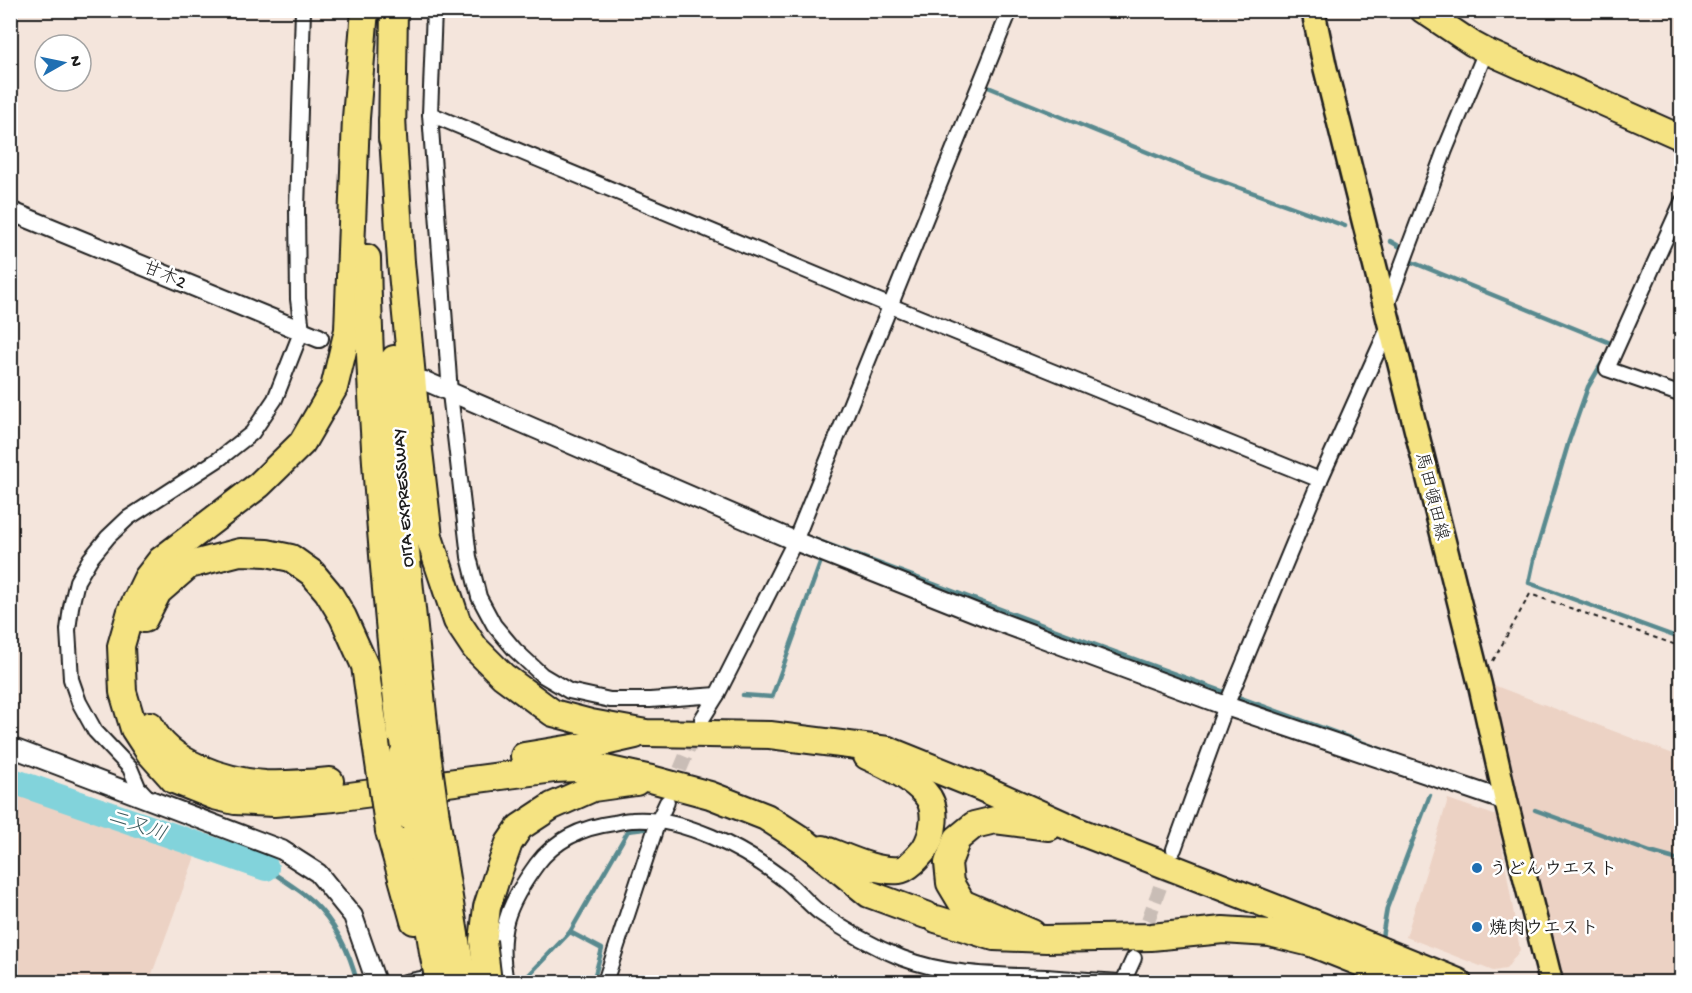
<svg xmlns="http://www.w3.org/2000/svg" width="1692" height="993" viewBox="0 0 1692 993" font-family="'Gochi Hand','Klee One',sans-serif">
<rect width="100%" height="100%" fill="#f4e5dc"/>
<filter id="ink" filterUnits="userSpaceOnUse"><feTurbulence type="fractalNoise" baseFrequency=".0167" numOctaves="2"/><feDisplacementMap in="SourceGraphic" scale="12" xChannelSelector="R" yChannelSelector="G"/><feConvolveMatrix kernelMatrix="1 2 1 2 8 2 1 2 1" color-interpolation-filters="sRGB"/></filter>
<g filter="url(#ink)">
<!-- built -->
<g fill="#ecd2c4">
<path d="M1488,683L1681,757V982H1560Z"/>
<path d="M11,780L197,851L149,982H11Z"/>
<path d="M1448,799L1497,816L1520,950L1506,969L1493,971L1406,937Z"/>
</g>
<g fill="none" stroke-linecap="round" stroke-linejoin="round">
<!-- stream -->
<g stroke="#598a8f" stroke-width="4.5">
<path d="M988,87L1196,172L1345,226"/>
<path d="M1390,241L1404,249"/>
<path d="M1407,260L1613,344L1611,347"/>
<path d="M1606,356L1588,387L1569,441L1535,555L1529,583L1682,639"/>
<path d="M814,539L1096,645L1397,755"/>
<path d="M743,695L772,697L822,558"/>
<path d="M1535,810L1650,852L1682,861"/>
<path d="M266,868C281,879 299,889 312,901C335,922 350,953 357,982"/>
<path d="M570,932L602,949L593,982"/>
<path d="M1381,943L1387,908L1430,795"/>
<path d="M518,982L524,980L570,932L628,831L652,828"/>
</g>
<!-- river -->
<path stroke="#82d3db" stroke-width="26" d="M10,780L266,868"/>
<!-- minor-tunnel -->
<g stroke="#c9bdb6" stroke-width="14" stroke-dasharray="14 7" stroke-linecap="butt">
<path d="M672,789L697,729"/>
<path d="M1141,940L1169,862"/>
</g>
<!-- minor casing -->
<g stroke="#1c1c1c" stroke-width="18">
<g id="minor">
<path d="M434,10L430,114L450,393L469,557L479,597L494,625L515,650L542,675L569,691L610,700H650L717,695"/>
<path d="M10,11L11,10"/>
<path d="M430,114L891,306L1320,480"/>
<path d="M1682,202L1607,369L1682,395"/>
<path d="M1386,308L1445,150L1486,51"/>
<path d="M702,719L717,695L795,541L1010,10"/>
<path d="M150,800L138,787L130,768L95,731L79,702L71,679L68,630L71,607L77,581L90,559L108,537L128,518L219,459L252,433L275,399L302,330L298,299L297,209L303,10"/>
<path d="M1174,849L1226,706L1320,480L1389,326"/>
<path d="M405,982L441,975"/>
<path d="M506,982C496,932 507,905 537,864C556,839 583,827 614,823C620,822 626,820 632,820C682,816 744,849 782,878C796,888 806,902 819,912C844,930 874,947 902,958C949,976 998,975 1046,977C1072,979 1098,981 1123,982"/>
<path d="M605,982L658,821L667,802"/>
<path d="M1123,982L1134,958"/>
</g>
</g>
<!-- tertiary casing -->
<g stroke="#1c1c1c" stroke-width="22">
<g id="tertiary">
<path d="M10,211L319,338"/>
<path d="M425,381L795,541L994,620L1226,706L1506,801"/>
<path d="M10,747L282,850L318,873L353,916L376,982"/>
</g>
</g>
<!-- primary casing -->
<g stroke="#1c1c1c" stroke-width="27">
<path id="primary" d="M1313,10L1325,67L1480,685L1506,801L1551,982"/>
</g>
<!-- trunk casing -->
<g stroke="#1c1c1c" stroke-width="28">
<path id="trunk" d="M1422,10L1473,44L1486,51L1682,138"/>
</g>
<!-- motorway casing -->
<g stroke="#1c1c1c" stroke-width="30">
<g id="motorway">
<path d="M365,10L356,118L348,330L334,388L302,443L259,485L161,560L147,578L131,611L121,646L123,692L134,729L149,752L174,780L214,796L235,801L274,803L334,798L554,769L596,767L651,779L710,795L766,817L805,842L869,894L926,915"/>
<path d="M392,121L401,262L419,451L429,537L457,621L475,648L503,676L553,713L591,723L646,733L770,735L888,750L980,787L1078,831L1319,925L1458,982"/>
<path d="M392,139L394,10"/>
<path d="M367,258C370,424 384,589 403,754"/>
<path d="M394,359L405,542L427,753"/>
<path d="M144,619L158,592L189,565L240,552L267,553L291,558L312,573L328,592L343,617L365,666L376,743"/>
<path d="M150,725C168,764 225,781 265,784C286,785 309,783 330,781"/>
<path d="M524,756L591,745L635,735"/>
<path d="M436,817L457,947"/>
<path d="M412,819L433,952"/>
<path d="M389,831L414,921"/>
<path d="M823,849C846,857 874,872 899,870C908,869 918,857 924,850C934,835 939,808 925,793C912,778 885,764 867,756"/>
<path d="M936,919L994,937L1046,939L1151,937L1223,930L1270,933L1311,943L1409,982"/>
<path d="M1032,933L962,903L950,883L948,863L957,839L974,825L995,820L1049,827"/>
<path d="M483,941L487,907L496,879L509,843L520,827L552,806L593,788L636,782"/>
</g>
</g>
<!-- path -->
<path stroke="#1c1c1c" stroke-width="2" stroke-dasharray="4.5 4.5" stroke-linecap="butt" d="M1493,661L1530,594L1682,647"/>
<!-- minor -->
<use href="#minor" stroke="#fff" stroke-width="14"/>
<!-- tertiary -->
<use href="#tertiary" stroke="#fff" stroke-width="18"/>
<!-- primary -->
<use href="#primary" stroke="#f5e382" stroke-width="22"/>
<!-- trunk -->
<use href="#trunk" stroke="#f5e382" stroke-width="24"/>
<!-- motorway -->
<use href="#motorway" stroke="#f5e382" stroke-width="26"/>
<!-- motorway-bridge casing -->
<g stroke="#1c1c1c" stroke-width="30" stroke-linecap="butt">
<g id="motorway-bridge">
<path d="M376,743L389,831"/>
<path d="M427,753L436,817"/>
<path d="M403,754L412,819"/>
<path d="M483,941L488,982"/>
<path d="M457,947L464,982"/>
<path d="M433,952L439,982"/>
</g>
</g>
<!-- motorway-bridge -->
<use href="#motorway-bridge" stroke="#f5e382" stroke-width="26"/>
</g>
</g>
<!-- markers -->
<g fill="#1f6fb2" stroke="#fff" stroke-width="2">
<circle cx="1477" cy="868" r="6"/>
<circle cx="1477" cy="927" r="6"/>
</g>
<g text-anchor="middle" stroke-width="5" stroke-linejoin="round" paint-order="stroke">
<!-- street labels -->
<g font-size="18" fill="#1c1c1c" stroke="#fff">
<text transform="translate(165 274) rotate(22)" y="6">甘木2</text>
<text transform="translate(1433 496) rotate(76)" y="6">馬田頓田線</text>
<text transform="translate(402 498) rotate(-94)" y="6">OITA EXPRESSWAY</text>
</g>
<!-- poi labels -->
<g font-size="18" font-weight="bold" fill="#1c1c1c" stroke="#fff" text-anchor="start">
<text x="1489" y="874">うどんウエスト</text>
<text x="1489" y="933">焼肉ウエスト</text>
</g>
<!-- water labels -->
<g font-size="20" font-style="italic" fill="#405c5f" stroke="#fff">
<text transform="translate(138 824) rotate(19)" y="7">二又川</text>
</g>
</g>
<!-- margin -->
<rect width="1692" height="993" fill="none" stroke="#fff" stroke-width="36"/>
<rect x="18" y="18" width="1656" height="957" fill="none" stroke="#1c1c1c" stroke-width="2" filter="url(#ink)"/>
<!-- north arrow -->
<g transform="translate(63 63) rotate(81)"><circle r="28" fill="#ffffff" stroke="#a4a4a4" stroke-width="1.5"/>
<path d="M0-4.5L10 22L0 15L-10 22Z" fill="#1f6fb2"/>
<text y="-9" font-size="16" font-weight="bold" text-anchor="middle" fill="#1c1c1c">N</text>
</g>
</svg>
